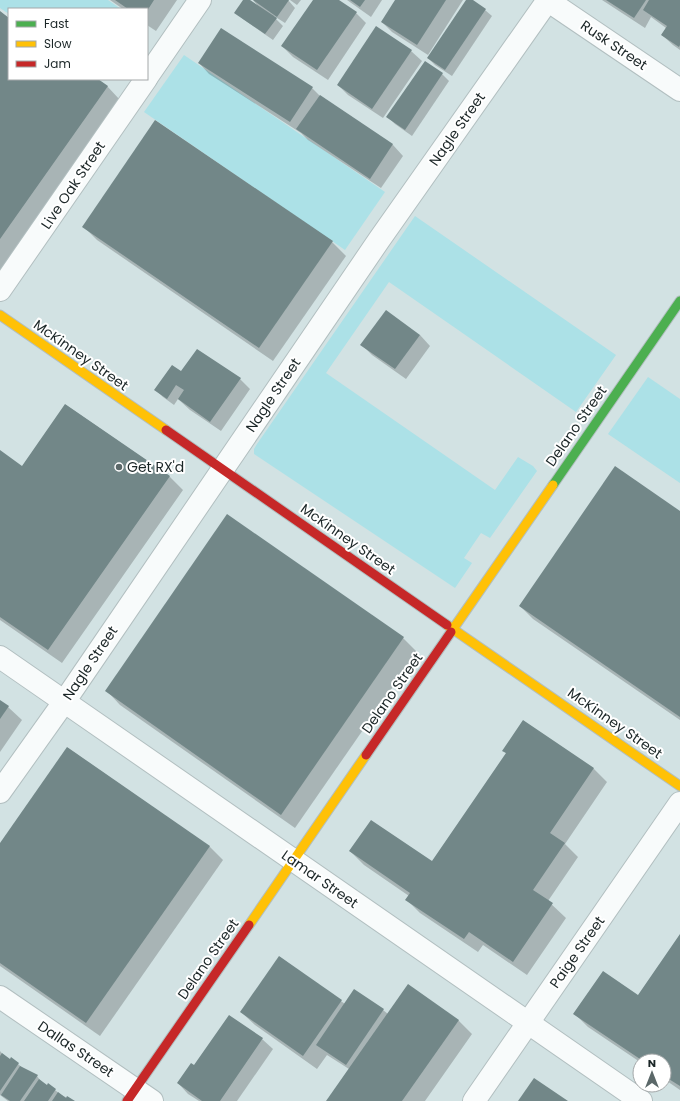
<svg xmlns="http://www.w3.org/2000/svg" width="680" height="1101" viewBox="0 0 680 1101" font-family="Poppins,sans-serif">
<rect width="100%" height="100%" fill="#d2e2e3"/>
<!-- green -->
<g fill="#ace1e7">
<path d="M0,0H108L121,9H9V14L0,8Z"/>
<path d="M184,55L385,192L345,250L144,112Z"/>
<path d="M415,216L616,355L576,412L389,282L326,373L495,490L518,457L533,466L537,471L490,538L481,533L464,558L472,563L455,588L254,454V449L257,444Z"/>
<path d="M648,377L680,399V483L608,434Z"/>
</g>
<!-- shadow -->
<g fill="#0003">
<path d="M110,0H177L156,31L147,25V9H123Z"/>
<path d="M244,0H249L257,6V5L253,0H288L295,8L285,23L274,16V17L283,26L273,40L243,19L236,12Z"/>
<path d="M290,0H301L297,5Z"/>
<path d="M314,0H337L356,13L366,23L328,80L293,57L282,46Z"/>
<path d="M347,0H382L371,17Z"/>
<path d="M396,0H463L428,55L392,32L382,22Z"/>
<path d="M467,0H471L485,10L492,16L452,76L435,65L428,58Z"/>
<path d="M602,0H680V50L673,45L662,35L666,28L651,17L645,28Z"/>
<path d="M0,13L9,19V79H96L107,86L120,100L0,272Z"/>
<path d="M411,51L422,61L383,118L348,95L338,85Z"/>
<path d="M425,62L442,74L449,81L412,136L395,124L388,117Z"/>
<path d="M199,63L312,88L320,96L393,145L403,156L381,188L308,140L301,133L209,74Z"/>
<path d="M156,121L332,242L346,256L273,361L97,240L84,227Z"/>
<path d="M420,335L430,346L406,379L372,355L362,345Z"/>
<path d="M182,373L240,379L250,389L221,431L190,410L178,399L174,405L163,397L156,390Z"/>
<path d="M66,405L170,477L183,490L62,663L0,620V452L22,467Z"/>
<path d="M680,512V720L533,619L520,606Z"/>
<path d="M228,516L403,638L417,652L295,828L120,705L107,691Z"/>
<path d="M0,701L8,707L22,720L0,752Z"/>
<path d="M523,721L594,769L607,782L565,844L578,857L548,901L566,918L527,975L483,945L478,952L420,913L407,900L409,896L364,865L350,851L432,862L507,754L504,751Z"/>
<path d="M68,748L210,847L223,860L100,1036L0,966V845Z"/>
<path d="M680,936V1090L664,1079V1061H640V1062L588,1027L574,1013L638,996Z"/>
<path d="M280,957L345,1004L383,1010L388,1014L408,985L459,1021L472,1034L425,1101H327L349,1069L327,1055L317,1069L255,1025L241,1012Z"/>
<path d="M262,1039L273,1049L237,1101H199L188,1094L178,1083L194,1067Z"/>
<path d="M0,1051L6,1058L18,1064L24,1069L37,1076L43,1084L55,1090L60,1094L72,1101H8L0,1095Z"/>
</g>
<!-- building -->
<g fill="#728788">
<path d="M115,0H154L147,11V9H128Z"/>
<path d="M243,0H250L277,18L265,34L234,13Z"/>
<path d="M253,0H289L277,17Z"/>
<path d="M313,0H339L357,12L317,70L281,46Z"/>
<path d="M350,0H365L360,7Z"/>
<path d="M395,0H446L417,45L381,22Z"/>
<path d="M466,0H473L486,9L445,70L427,58Z"/>
<path d="M606,0H646L634,18Z"/>
<path d="M649,0H680V45L679,47L661,35L667,26L643,10Z"/>
<path d="M0,11L9,18V79H98L108,86L0,239Z"/>
<path d="M376,26L412,50L372,109L337,85Z"/>
<path d="M221,28L313,87L290,122L198,63Z"/>
<path d="M425,61L443,73L405,130L386,117Z"/>
<path d="M320,95L393,144L370,179L296,129Z"/>
<path d="M155,120L333,241L259,348L82,227Z"/>
<path d="M386,310L420,335L395,369L360,345Z"/>
<path d="M197,349L241,378L210,422L178,399L184,390L176,385L167,399L154,390L172,365L181,371Z"/>
<path d="M65,404L170,476L48,650L0,617V450L22,466Z"/>
<path d="M615,466L680,511V717L519,606Z"/>
<path d="M227,514L404,637L281,815L105,691Z"/>
<path d="M0,700L9,706L0,719Z"/>
<path d="M523,720L594,768L550,833L565,843L533,890L553,903L513,962L469,932L464,939L405,900L410,893L349,851L371,820L432,861L506,753L502,751Z"/>
<path d="M67,747L210,846L86,1023L0,963V843Z"/>
<path d="M680,934V1086L664,1076V1061H643L573,1014L603,971L638,995Z"/>
<path d="M279,956L342,1000L303,1056L240,1012Z"/>
<path d="M408,984L459,1020L402,1101H326Z"/>
<path d="M354,989L384,1009L346,1065L316,1045Z"/>
<path d="M229,1015L263,1038L220,1101H202L177,1083L191,1063L194,1065Z"/>
<path d="M2,1053L10,1059L11,1057L19,1063L0,1091V1056Z"/>
<path d="M20,1066L38,1075L20,1101H10L1,1095Z"/>
<path d="M534,1078L568,1101H518Z"/>
<path d="M39,1079L47,1085L48,1083L56,1089L48,1101H24Z"/>
<path d="M58,1092L66,1098L67,1096L75,1101H52Z"/>
</g>
<g fill="none" stroke-linecap="round" stroke-linejoin="round">
<!-- street casing -->
<g stroke="#b2bfc0" stroke-width="24">
<g id="street">
<path d="M547,0L680,90"/>
<path d="M147,77L200,0"/>
<path d="M0,290L146,79"/>
<path d="M0,657L641,1101"/>
<path d="M0,792L64,702L379,240L548,0"/>
<path d="M0,997L152,1101"/>
<path d="M474,1101L680,803"/>
</g>
</g>
<!-- fast casing -->
<g stroke="#b2bfc0" stroke-width="11">
<path id="fast" d="M553,485L680,301"/>
</g>
<!-- slow casing -->
<g stroke="#b2bfc0" stroke-width="11">
<g id="slow">
<path d="M0,315L166,430"/>
<path d="M447,625L680,786"/>
<path d="M451,632L553,485"/>
<path d="M249,925L366,755"/>
</g>
</g>
<!-- jam casing -->
<g stroke="#b2bfc0" stroke-width="11">
<g id="jam">
<path d="M166,430L447,625"/>
<path d="M366,755L451,632"/>
<path d="M127,1101L249,925"/>
</g>
</g>
<!-- street -->
<use href="#street" stroke="#f8fbfb" stroke-width="22"/>
<!-- fast -->
<use href="#fast" stroke="#4caf50" stroke-width="9"/>
<!-- slow -->
<use href="#slow" stroke="#ffc107" stroke-width="9"/>
<!-- jam -->
<use href="#jam" stroke="#c62828" stroke-width="9"/>
</g>
<!-- markers -->
<circle fill="#5b6869" stroke="#fff" stroke-width="1.5" cx="119" cy="467" r="4"/>
<g text-anchor="middle" stroke-width="4" stroke-linejoin="round" paint-order="stroke">
<!-- street labels -->
<g font-size="14" fill="#1b2627" stroke="#fff">
<text transform="translate(614 45) rotate(34)" y="5">Rusk Street</text>
<text transform="translate(457 129) rotate(-55)" y="5">Nagle Street</text>
<text transform="translate(73 185) rotate(-56)" y="5">Live Oak Street</text>
<text transform="translate(81 355) rotate(35)" y="5">McKinney Street</text>
<text transform="translate(273 395) rotate(-56)" y="5">Nagle Street</text>
<text transform="translate(576 426) rotate(-55)" y="5">Delano Street</text>
<text transform="translate(348 539) rotate(35)" y="5">McKinney Street</text>
<text transform="translate(90 663) rotate(-56)" y="5">Nagle Street</text>
<text transform="translate(392 693) rotate(-55)" y="5">Delano Street</text>
<text transform="translate(615 723) rotate(35)" y="5">McKinney Street</text>
<text transform="translate(320 879) rotate(35)" y="5">Lamar Street</text>
<text transform="translate(577 952) rotate(-55)" y="5">Paige Street</text>
<text transform="translate(208 959) rotate(-55)" y="5">Delano Street</text>
<text transform="translate(76 1049) rotate(34)" y="5">Dallas Street</text>
</g>
<!-- poi labels -->
<g font-size="14" fill="#1b2627" stroke="#fff" text-anchor="start">
<text x="127" y="472">Get RX'd</text>
</g>
</g>
<!-- legend -->
<rect x="8" y="8" width="140" height="72" fill="#ffffff" stroke="#a4a8a9"/>
<rect x="16" y="21" width="20" height="6" fill="#4caf50" stroke="#a4a8a9"/>
<text x="44" y="28" font-size="12" fill="#1b2627">Fast</text>
<rect x="16" y="41" width="20" height="6" fill="#ffc107" stroke="#a4a8a9"/>
<text x="44" y="48" font-size="12" fill="#1b2627">Slow</text>
<rect x="16" y="61" width="20" height="6" fill="#c62828" stroke="#a4a8a9"/>
<text x="44" y="68" font-size="12" fill="#1b2627">Jam</text>
<!-- north arrow -->
<g transform="translate(652 1073)"><circle r="19" fill="#ffffff" stroke="#a4a8a9"/>
<path d="M0-3L7 15L0 10L-7 15Z" fill="#5b6869"/>
<text y="-6" font-size="11" font-weight="bold" text-anchor="middle" fill="#1b2627">N</text>
</g>
</svg>
